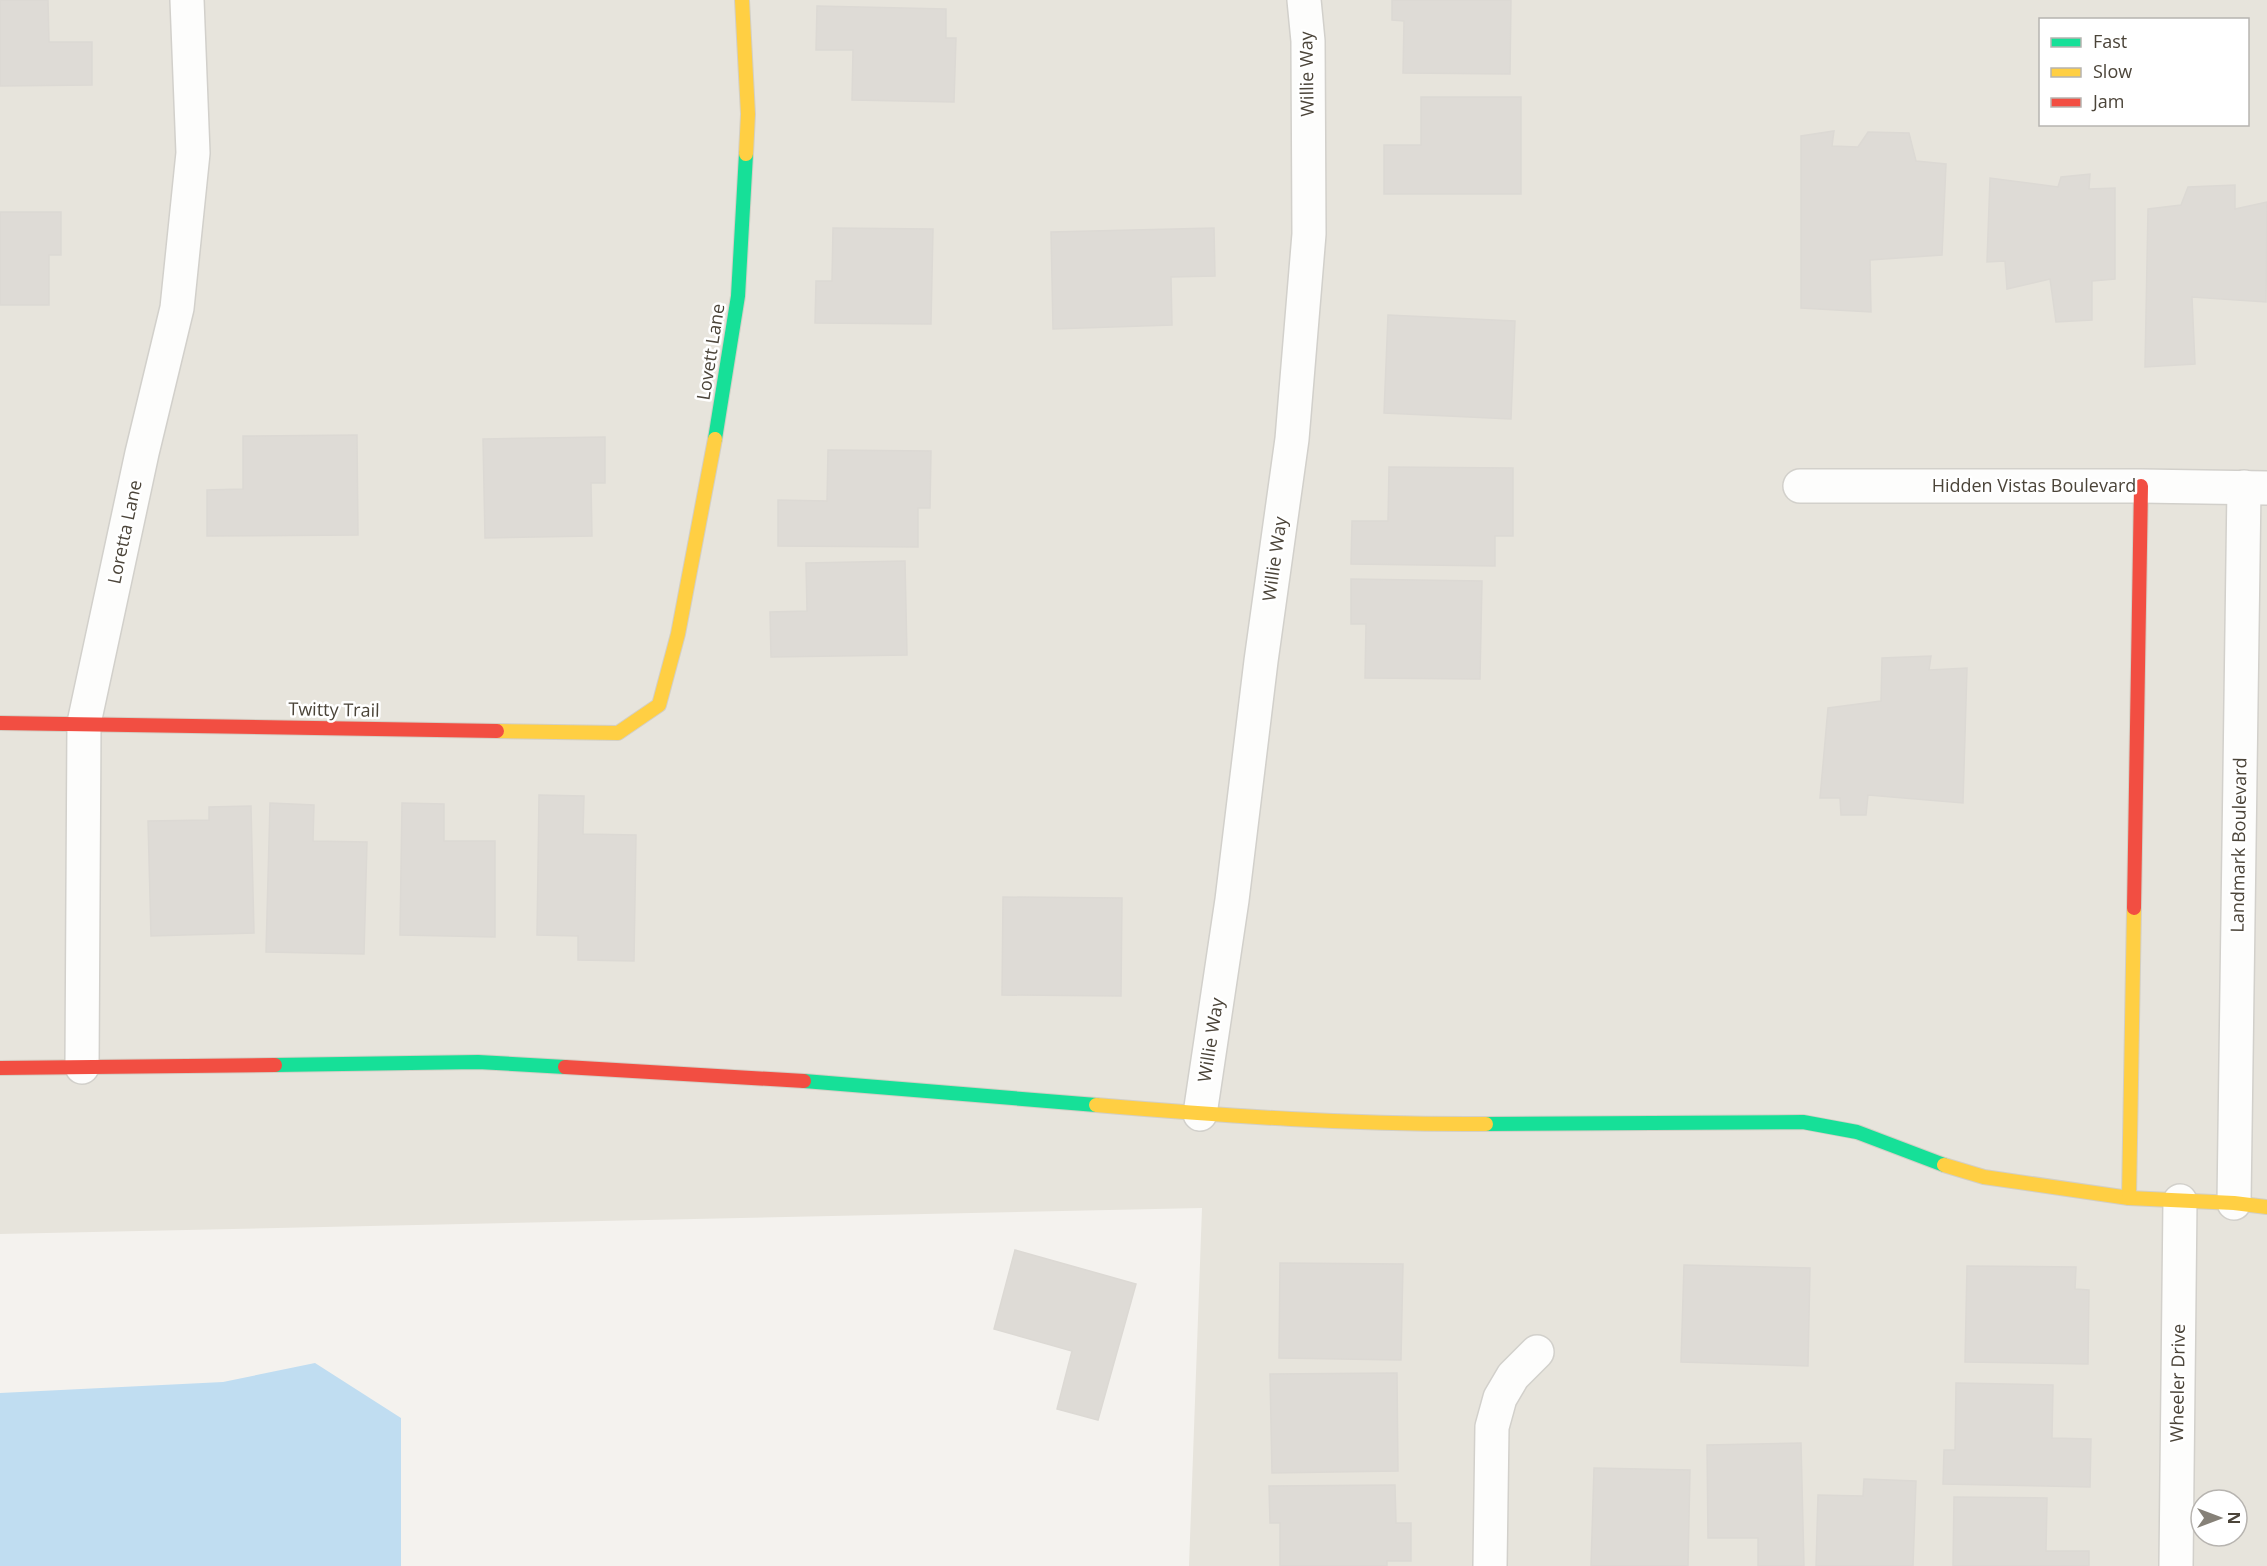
<svg xmlns="http://www.w3.org/2000/svg" width="2267" height="1566" viewBox="0 0 2267 1566" font-family="'Open Sans',sans-serif">
<rect width="100%" height="100%" fill="#f4f2ee"/>
<!-- residential -->
<path fill="#e7e4dc" fill-rule="evenodd" d="M0,0H2267V1566H1189L1202,1208L0,1234ZM2040,20H2248V124H2040ZM2201,1500H2237V1536H2201Z"/>
<!-- water -->
<path fill="#c0ddf1" d="M315,1363L401,1418V1566H0V1393L223,1382Z"/>
<!-- building -->
<g fill="#dedbd6" stroke="#dcd9d4" stroke-width="1.5">
<path d="M0,0H48L49,42H92V85L0,86Z"/>
<path d="M1392,0H1511L1510,74L1403,73L1404,21L1392,20Z"/>
<path d="M817,6L946,9V38H956L954,102L852,100L853,50H816Z"/>
<path d="M1421,97H1521V194H1384V145H1421Z"/>
<path d="M1834,131L1832,146L1858,147L1868,132L1909,133L1916,161L1946,164L1942,255L1870,260L1871,312L1801,308V136Z"/>
<path d="M2090,174L2089,189L2115,188V279L2092,281V320L2056,322L2050,279L2007,289L2005,261L1987,262L1990,178L2058,187L2061,177Z"/>
<path d="M2235,185V209L2267,202L2266,302L2192,297L2195,364L2145,367L2148,209L2181,205L2188,187Z"/>
<path d="M0,212H61V255H49V305H0Z"/>
<path d="M833,228L933,229L931,324L815,323L816,281H832Z"/>
<path d="M1214,228L1215,276L1171,277L1172,325L1053,329L1051,232Z"/>
<path d="M1388,315L1515,321L1511,419L1384,413Z"/>
<path d="M357,435L358,535L207,536V490L243,489V436Z"/>
<path d="M605,437V483H591L592,536L485,538L483,439Z"/>
<path d="M828,450L931,451L930,508H918V547L778,546V500L827,501Z"/>
<path d="M1389,467L1513,468V536H1495V566L1351,564L1352,521H1388Z"/>
<path d="M905,561L907,655L771,657L770,612L807,611L806,563Z"/>
<path d="M1351,579L1482,581L1480,679L1365,678L1366,624H1351Z"/>
<path d="M1931,656L1929,670L1967,668L1963,803L1868,795L1866,815H1841L1840,798H1820L1828,708L1881,701L1882,658Z"/>
<path d="M539,795L584,796L583,834L636,835L634,961L578,960V936L537,935Z"/>
<path d="M270,803L314,805L313,841L367,842L364,954L266,952Z"/>
<path d="M402,803L444,804V841H495V937L400,935Z"/>
<path d="M251,806L254,933L151,936L148,821L209,820V807Z"/>
<path d="M1003,897L1122,898L1121,996L1002,995Z"/>
<path d="M1015,1250L1136,1284L1098,1420L1057,1409L1072,1351L994,1329Z"/>
<path d="M1280,1263L1403,1264L1401,1360L1279,1358Z"/>
<path d="M1684,1265L1810,1268L1808,1366L1681,1362Z"/>
<path d="M1967,1266L2076,1267L2075,1289L2089,1290L2088,1364L1965,1362Z"/>
<path d="M1397,1373L1398,1471L1272,1473L1270,1374Z"/>
<path d="M1956,1383L2053,1385L2052,1438L2091,1439L2090,1487L1943,1484L1944,1450H1955Z"/>
<path d="M1801,1443L1804,1566H1758V1538H1708L1707,1445Z"/>
<path d="M1594,1468L1690,1470L1688,1566H1591Z"/>
<path d="M1864,1479L1916,1481L1913,1566H1816L1818,1495L1863,1496Z"/>
<path d="M1395,1485L1396,1523H1411V1561H1387V1566H1280V1523H1270L1269,1486Z"/>
<path d="M1954,1497L2047,1498L2046,1551H2089V1566H1953Z"/>
</g>
<g fill="none" stroke-linecap="round" stroke-linejoin="round">
<!-- street casing -->
<g stroke="#d2d0cb" stroke-width="36">
<g id="street">
<path d="M1800,486H2141L2267,488"/>
<path d="M82,1067L84,723L142,453L177,308L193,153L187,0"/>
<path d="M1200,1114L1232,900L1261,661L1292,439L1309,234L1308,41L1304,0"/>
<path d="M2234,1203L2244,487"/>
<path d="M1490,1566L1492,1427L1500,1398L1513,1376L1537,1352"/>
<path d="M2176,1566L2180,1201"/>
</g>
</g>
<!-- fast casing -->
<g stroke="#d3cfc5" stroke-width="16">
<g id="fast">
<path d="M715,439L738,296L746,154"/>
<path d="M275,1065L478,1062L565,1067"/>
<path d="M804,1081L1096,1105"/>
<path d="M1486,1124L1803,1122L1857,1132L1944,1165"/>
</g>
</g>
<!-- slow casing -->
<g stroke="#d3cfc5" stroke-width="16">
<g id="slow">
<path d="M742,0L748,114L746,154"/>
<path d="M497,731L618,733L659,705L678,634L715,439"/>
<path d="M1096,1105C1226,1116 1356,1125 1486,1124"/>
<path d="M1944,1165L1984,1177L2129,1198L2234,1203L2267,1207"/>
<path d="M2129,1198L2134,908"/>
</g>
</g>
<!-- jam casing -->
<g stroke="#d3cfc5" stroke-width="16">
<g id="jam">
<path d="M0,723L497,731"/>
<path d="M2134,908L2141,486"/>
<path d="M565,1067L804,1081"/>
<path d="M0,1068L275,1065"/>
</g>
</g>
<!-- street -->
<use href="#street" stroke="#fdfdfc" stroke-width="33"/>
<!-- fast -->
<use href="#fast" stroke="#16e098" stroke-width="14"/>
<!-- slow -->
<use href="#slow" stroke="#ffcf43" stroke-width="14"/>
<!-- jam -->
<use href="#jam" stroke="#f24e42" stroke-width="14"/>
</g>
<g text-anchor="middle" stroke-width="5" stroke-linejoin="round" paint-order="stroke">
<!-- street labels -->
<g font-size="18" fill="#4b4439" stroke="#fff">
<text transform="translate(1307 74) rotate(-91)" y="6">Willie Way</text>
<text transform="translate(711 352) rotate(-81)" y="6">Lovett Lane</text>
<text x="2034" y="492">Hidden Vistas Boulevard</text>
<text transform="translate(125 532) rotate(-78)" y="6">Loretta Lane</text>
<text transform="translate(1275 559) rotate(-82)" y="6">Willie Way</text>
<text transform="translate(334 710) rotate(1)" y="6">Twitty Trail</text>
<text transform="translate(2239 845) rotate(-89)" y="6">Landmark Boulevard</text>
<text transform="translate(1211 1040) rotate(-81)" y="6">Willie Way</text>
<text transform="translate(2178 1383) rotate(-89)" y="6">Wheeler Drive</text>
</g>
</g>
<!-- legend -->
<rect x="2039" y="18" width="210" height="108" fill="#ffffff" stroke="#b7b4b0" stroke-width="1.5"/>
<rect x="2051" y="38" width="30" height="9" fill="#16e098" stroke="#b7b4b0" stroke-width="1.5"/>
<text x="2093" y="48" font-size="18" fill="#4b4439">Fast</text>
<rect x="2051" y="68" width="30" height="9" fill="#ffcf43" stroke="#b7b4b0" stroke-width="1.5"/>
<text x="2093" y="78" font-size="18" fill="#4b4439">Slow</text>
<rect x="2051" y="98" width="30" height="9" fill="#f24e42" stroke="#b7b4b0" stroke-width="1.5"/>
<text x="2093" y="108" font-size="18" fill="#4b4439">Jam</text>
<!-- north arrow -->
<g transform="translate(2219 1518) rotate(90)"><circle r="28" fill="#ffffff" stroke="#b7b4b0" stroke-width="1.5"/>
<path d="M0-4.5L10 22L0 15L-10 22Z" fill="#868178"/>
<text y="-9" font-size="16" font-weight="bold" text-anchor="middle" fill="#4b4439">N</text>
</g>
</svg>
